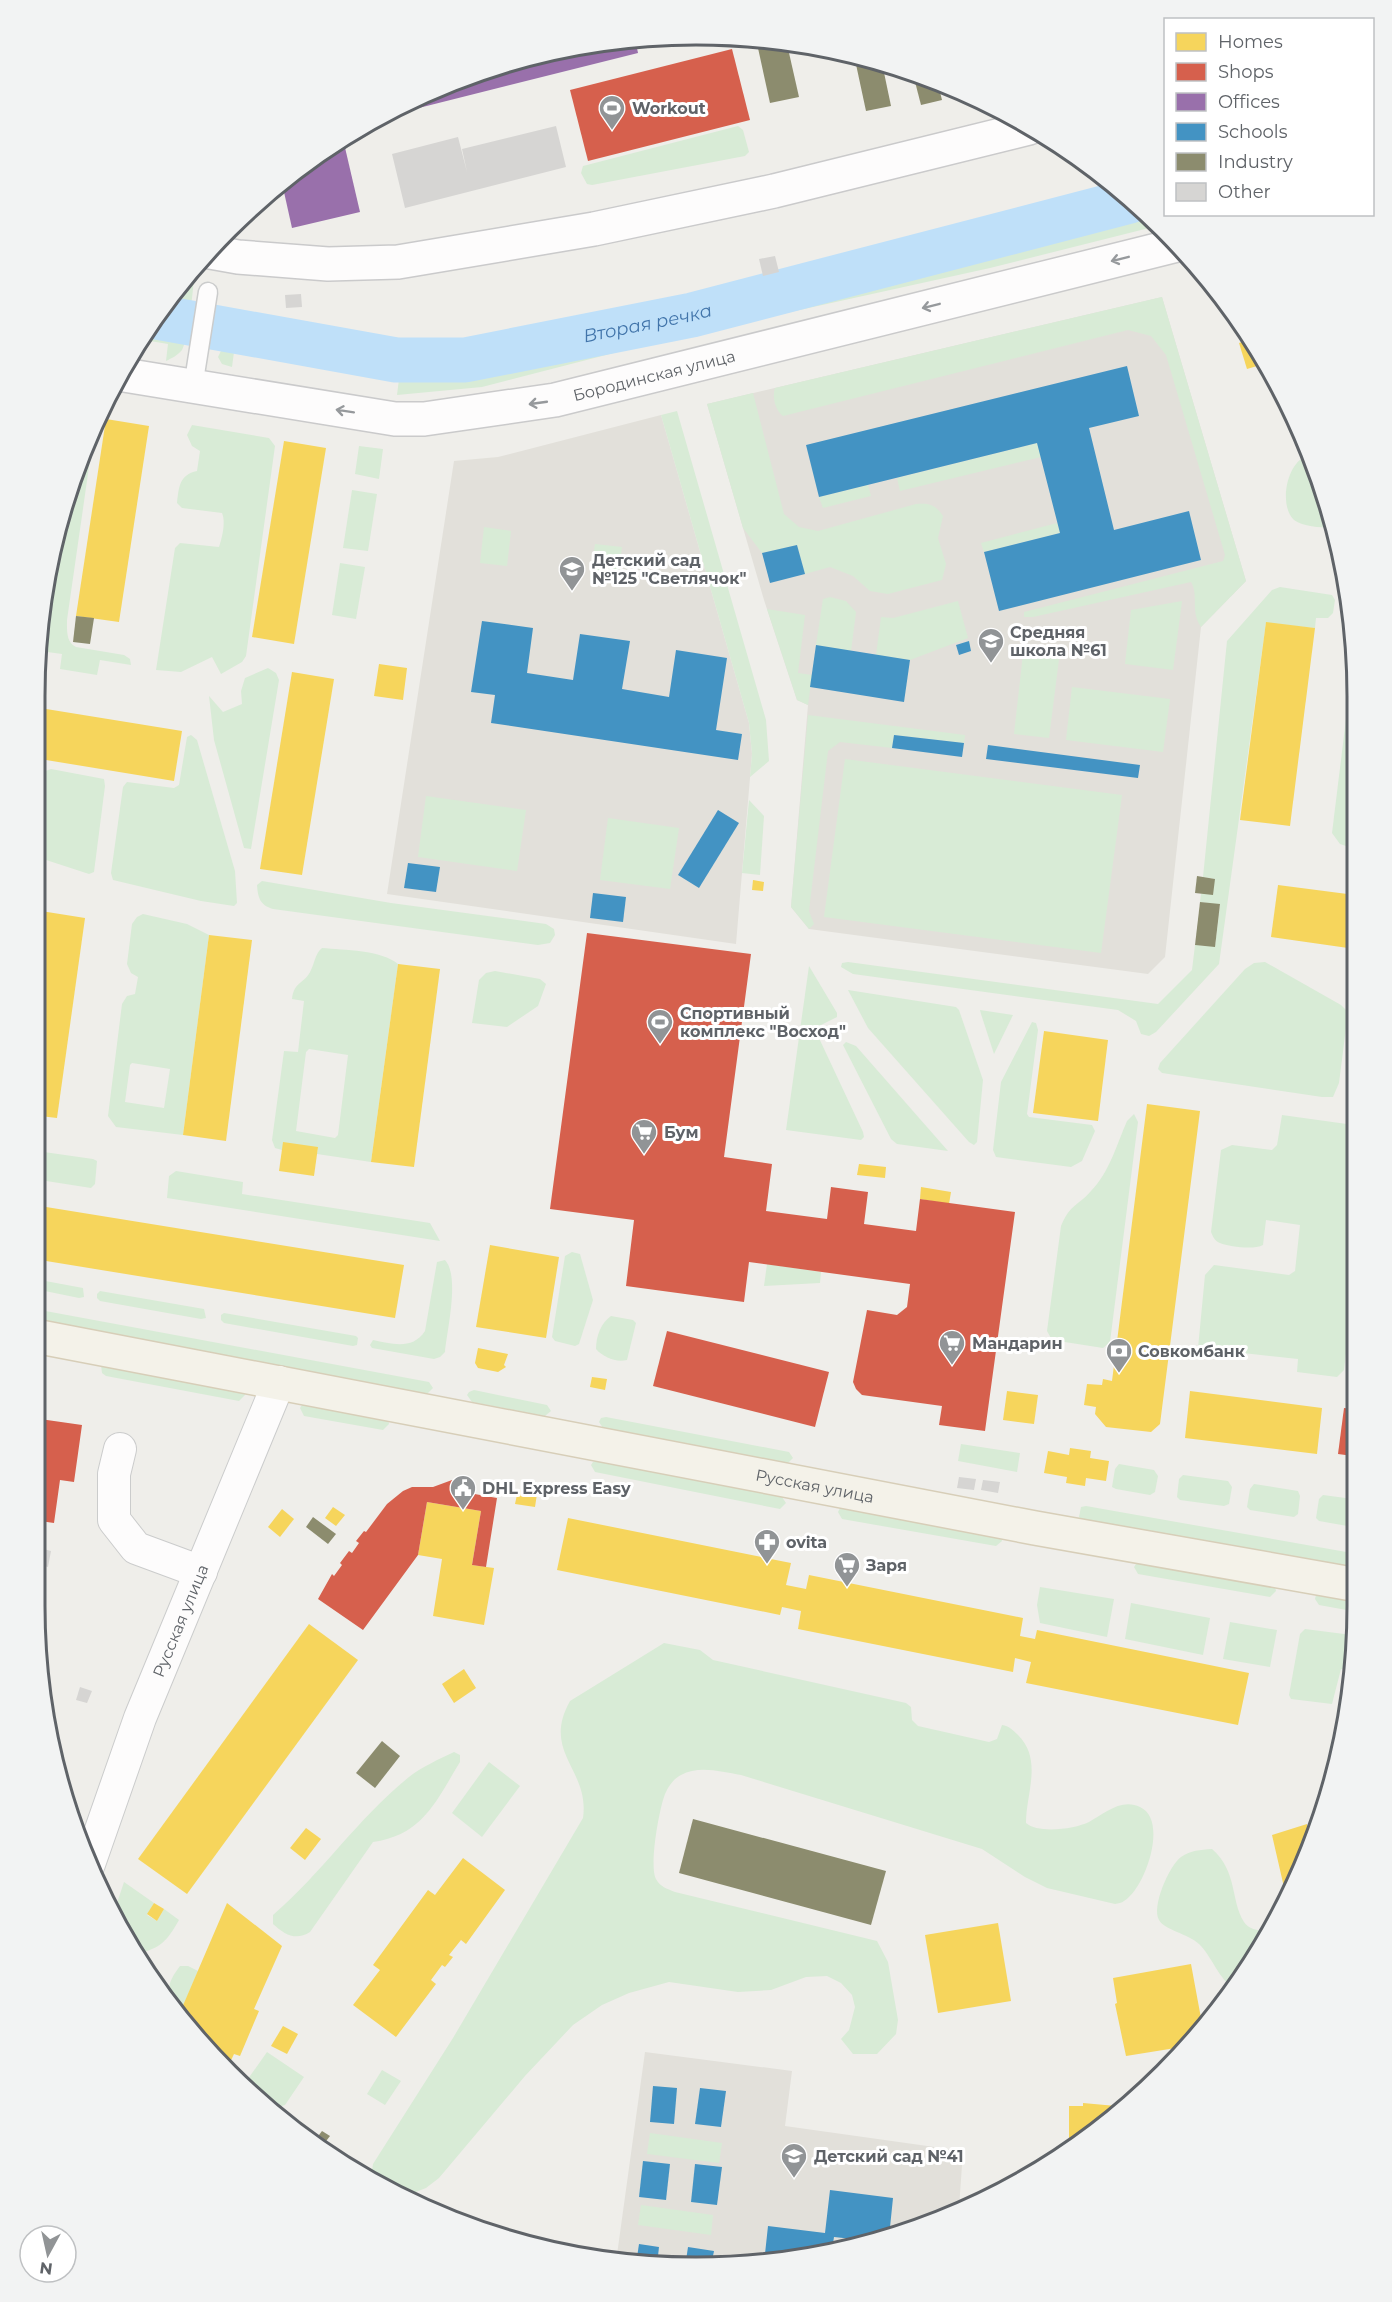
<svg xmlns="http://www.w3.org/2000/svg" width="1392" height="2302" viewBox="0 0 1392 2302" font-family="Montserrat,sans-serif">
<rect width="100%" height="100%" fill="#efeeea"/>
<!-- education -->
<g fill="#e2e0da">
<path d="M1162,297L1246,581L1201,627L1165,957L1148,974L809,929L791,907L808,705L797,700L764,600L707,404Z"/>
<path d="M661,415L749,723L752,754L736,944L387,894L454,461L498,457Z"/>
<path d="M645,2052L792,2071L785,2126L963,2151L959,2208L908,2232L783,2262L696,2267L616,2262Z"/>
</g>
<!-- green -->
<g fill="#d8ebd6" fill-rule="evenodd">
<path d="M738,126L743,130L749,152L745,156L592,185L587,184L581,173L583,166Z"/>
<path d="M1114,186L1157,226L990,268L668,339L482,387L397,395L399,379L234,352L232,367L222,364L218,357L233,326L456,342L681,304L814,262L835,260L964,222H984Z"/>
<path d="M190,274L194,278C193,291 188,341 182,350C177,356 172,358 166,361L168,344L144,340L171,294Z"/>
<path d="M1162,297L1246,581L1201,627C1190,611 1199,595 1191,582L1033,617H1024V612L1223,561L1225,555L1166,355L1151,336L1128,330L783,416C775,410 772,397 775,388Z"/>
<path d="M753,393L784,514L799,527L818,531L916,504C929,503 935,504 943,516L938,538L946,564L942,580L888,594L870,591L853,576L830,567L805,574L797,545L762,553L743,528L707,404Z"/>
<path d="M677,411L766,720L769,761L750,777L752,754L749,723L661,415Z"/>
<path d="M95,425L67,620C67,630 66,642 76,647L124,655L130,659L131,665L100,660L97,675L60,669L62,654L40,651V610L45,607L50,572L85,443Z"/>
<path d="M192,425L269,438L275,446L246,656L242,662L221,674L212,657L181,672L156,670L175,548L180,543L219,547C222,538 226,522 222,513L182,508L177,503C179,487 179,475 197,471L200,451L192,446L187,435Z"/>
<path d="M1037,443L1041,457L900,491L897,478Z"/>
<path d="M359,446L383,449L379,479L355,474Z"/>
<path d="M1310,455L1322,484L1331,528C1320,527 1303,527 1294,520C1278,505 1287,459 1310,455Z"/>
<path d="M868,485L871,496L823,508L819,497Z"/>
<path d="M352,490L377,494L368,551L343,548Z"/>
<path d="M1057,523L1060,533L984,552L981,543Z"/>
<path d="M484,527L511,531L507,566L480,563Z"/>
<path d="M595,544L622,547L617,583L590,579Z"/>
<path d="M340,563L365,567L356,619L332,615Z"/>
<path d="M1280,587L1332,595L1335,600L1333,613L1328,618H1316L1315,628L1266,623L1219,964L1156,1032L1149,1036L1141,1034L1136,1021L1118,1010L853,974L841,967L842,963L848,962L1158,1004L1192,970L1195,945L1215,946L1220,905L1200,902L1201,894L1215,879L1203,877L1227,641L1272,590Z"/>
<path d="M830,597L846,601L856,612L851,651L816,645L823,599Z"/>
<path d="M958,601L968,638L910,660L876,655L881,617L893,618Z"/>
<path d="M1182,601L1173,670L1125,664L1131,610Z"/>
<path d="M767,609L805,615L798,673L812,675L808,705L797,700Z"/>
<path d="M1355,646L1356,652L1355,849L1340,844L1332,833Z"/>
<path d="M1023,654L1059,659L1049,738L1014,734Z"/>
<path d="M268,668L276,673L279,680L251,849L244,848L214,740L209,696L223,712L242,704L241,691L245,678Z"/>
<path d="M1072,687L1170,699L1163,752L1066,740Z"/>
<path d="M808,715L965,735L964,743L894,735L892,748L840,742L828,751L809,911L814,924L809,929L791,907Z"/>
<path d="M191,735L197,740L235,871L237,903L234,906L201,901L113,880L111,873L123,787L127,782L174,788L179,785L187,737Z"/>
<path d="M845,759L1122,795L1101,953L824,917Z"/>
<path d="M51,769L104,779L105,786L94,872L89,874L40,858V773Z"/>
<path d="M426,796L526,810L517,871L418,857Z"/>
<path d="M749,800L764,816L760,875L742,873Z"/>
<path d="M608,818L679,828L670,889L600,880Z"/>
<path d="M262,881L391,903L546,924L554,929L555,935L550,943L538,945L273,909C260,905 258,898 257,885Z"/>
<path d="M143,914L187,924L209,935L183,1135L116,1127L108,1116L122,1004L127,996L135,994L138,977L131,973L127,964L132,924L137,917ZM132,1063L170,1069L164,1108L125,1102L130,1065Z"/>
<path d="M322,948C344,950 382,950 398,964L371,1162L317,1154L318,1147L282,1150L275,1148L272,1140L284,1051L298,1052L304,1001L292,999C294,981 305,984 311,970C315,962 315,954 322,948ZM309,1049L348,1055L338,1135L335,1138L296,1131L306,1052Z"/>
<path d="M1265,962L1341,1005L1348,1012L1339,1083L1333,1097H1322L1162,1073L1158,1069L1160,1063L1245,969L1254,963Z"/>
<path d="M809,966L837,1013V1017L817,1027L818,1036L863,1132L864,1137L861,1140L786,1130Z"/>
<path d="M495,971L540,979L546,984L538,1006L507,1027L472,1023L479,980L486,973Z"/>
<path d="M848,990L956,1007L959,1010L983,1080L977,1142L974,1145L969,1142L868,1028Z"/>
<path d="M980,1010L1013,1015L994,1054L981,1014Z"/>
<path d="M1032,1022L1036,1023L1038,1030L1027,1114L1029,1117L1092,1125L1095,1131L1082,1161L1071,1167L996,1157L993,1150L1001,1082Z"/>
<path d="M846,1042L856,1046L948,1151L897,1144L891,1139L843,1045Z"/>
<path d="M1134,1114L1138,1122L1110,1342L1103,1348L1052,1340L1047,1331L1061,1226C1071,1203 1077,1207 1091,1191C1109,1173 1117,1144 1127,1121Z"/>
<path d="M1282,1115L1354,1125V1287L1344,1370L1337,1377L1297,1372L1298,1359L1198,1348L1205,1275L1214,1265L1289,1275L1295,1271L1300,1225L1266,1220L1263,1245C1254,1250 1230,1247 1220,1243C1215,1241 1213,1237 1211,1232L1221,1150L1232,1145L1272,1150L1277,1145Z"/>
<path d="M44,1152L93,1159L97,1161L95,1184L91,1188L40,1180V1156Z"/>
<path d="M176,1171L243,1182L242,1194L430,1223L440,1241L167,1198L169,1176Z"/>
<path d="M572,1252L580,1254L593,1300L579,1344L575,1346L555,1341L552,1337L565,1256Z"/>
<path d="M445,1260C460,1276 447,1330 445,1352L440,1357L434,1359L372,1348L370,1345L373,1340C392,1344 413,1350 425,1331L437,1262Z"/>
<path d="M767,1264L821,1272L820,1283L764,1286Z"/>
<path d="M40,1280L83,1288L84,1297L79,1298L40,1290Z"/>
<path d="M100,1291L204,1309L206,1318L201,1319L100,1301L97,1298V1294Z"/>
<path d="M40,1310L429,1382L433,1388L427,1394L86,1332L40,1322Z"/>
<path d="M224,1313L356,1336L358,1338L357,1345L353,1346L224,1323L221,1320V1315Z"/>
<path d="M611,1316L633,1320L636,1323L627,1360C616,1363 603,1357 596,1349C596,1336 601,1323 611,1316Z"/>
<path d="M101,1365L244,1391L245,1395L239,1401L106,1376L102,1373Z"/>
<path d="M474,1390L547,1405L551,1411L545,1416L472,1402L467,1395L469,1392Z"/>
<path d="M306,1404L388,1420L389,1424L383,1430L304,1416L300,1408L302,1405Z"/>
<path d="M606,1417L789,1452L793,1458L787,1464L603,1428L599,1422L601,1418Z"/>
<path d="M961,1444L1020,1453L1017,1472L958,1461Z"/>
<path d="M598,1461L782,1497L786,1503L780,1509L595,1472L591,1465L593,1462Z"/>
<path d="M1119,1464L1154,1470L1158,1476L1155,1492L1150,1495L1116,1489L1112,1487L1115,1469Z"/>
<path d="M1183,1475L1228,1481L1232,1487L1229,1504L1224,1506L1180,1500L1177,1497L1179,1479Z"/>
<path d="M1254,1484L1298,1491L1300,1496L1298,1514L1294,1517L1250,1510L1247,1507L1250,1489Z"/>
<path d="M1323,1495L1353,1499V1527L1319,1521L1316,1518L1319,1499Z"/>
<path d="M1086,1506L1352,1553V1567L1082,1520L1079,1517L1081,1507Z"/>
<path d="M844,1507L1001,1537L1002,1541L996,1546L842,1519L838,1512L840,1508Z"/>
<path d="M1140,1563L1275,1587L1276,1591L1270,1597L1138,1574L1134,1567L1136,1564Z"/>
<path d="M1040,1587L1114,1599L1107,1637L1040,1623L1037,1605Z"/>
<path d="M1321,1594L1352,1599V1611L1319,1605L1315,1599L1316,1595Z"/>
<path d="M1131,1603L1210,1618L1203,1655L1125,1639Z"/>
<path d="M1230,1622L1277,1630L1270,1667L1223,1659Z"/>
<path d="M1305,1629L1352,1635V1670L1341,1669L1332,1704L1291,1699L1289,1695L1300,1634Z"/>
<path d="M664,1643L700,1650L713,1660L906,1703L911,1707L912,1720L918,1726L989,1742L997,1739L1002,1725C1009,1726 1013,1730 1018,1735C1043,1760 1026,1793 1026,1823C1038,1834 1075,1829 1089,1822C1104,1814 1121,1798 1140,1807C1169,1820 1145,1889 1124,1901C1122,1903 1118,1903 1115,1904L1047,1888L1025,1877L982,1849L741,1775C722,1772 699,1765 681,1775C673,1779 667,1788 664,1797C659,1811 649,1866 656,1879C660,1887 668,1889 675,1892L877,1941L888,1962L898,2020L896,2034L877,2054H853L841,2039L849,2030L855,2007L852,1995L841,1983L827,1976L806,1977L771,1990L738,1992L669,1982L629,1993L602,2005L573,2025L525,2076L439,2178L426,2188L408,2195L371,2177L373,2164L453,2038L583,1818C590,1769 541,1753 570,1701Z"/>
<path d="M454,1752L460,1755V1762C436,1801 423,1835 373,1842L310,1932C296,1941 285,1935 273,1924V1915C322,1873 359,1817 409,1777C422,1767 439,1759 454,1752Z"/>
<path d="M489,1762L520,1786L482,1837L452,1813Z"/>
<path d="M1212,1849C1238,1872 1230,1899 1244,1922C1248,1929 1258,1930 1265,1932L1233,1987C1220,1981 1211,1955 1199,1944C1189,1934 1164,1930 1159,1920C1151,1907 1169,1866 1181,1857C1191,1850 1200,1850 1212,1849Z"/>
<path d="M124,1882L154,1903L147,1915L157,1921L164,1909L179,1920C167,1941 161,1948 137,1954L113,1915Z"/>
<path d="M180,1966H188L198,1971L183,2006C163,1995 167,1983 180,1966Z"/>
<path d="M267,2052L304,2077L285,2105L272,2109L243,2086Z"/>
<path d="M382,2070L401,2081L385,2105L367,2094Z"/>
<path d="M650,2133L722,2143L719,2163L647,2154Z"/>
<path d="M641,2205L713,2215L711,2235L638,2225Z"/>
</g>
<!-- homes -->
<g fill="#f6d55c">
<path d="M1250,339L1267,363L1247,369L1239,343Z"/>
<path d="M106,419L149,426L119,622L76,616Z"/>
<path d="M284,441L326,448L294,644L252,637Z"/>
<path d="M1266,622L1315,628L1290,826L1240,820Z"/>
<path d="M379,664L407,668L403,700L374,696Z"/>
<path d="M292,672L334,679L302,875L260,869Z"/>
<path d="M40,708L182,731L174,781L40,759Z"/>
<path d="M753,880L764,882L763,891L752,890Z"/>
<path d="M1278,885L1355,895V949L1271,937Z"/>
<path d="M41,911L85,918L57,1118L40,1116Z"/>
<path d="M209,935L252,940L226,1141L183,1135Z"/>
<path d="M398,964L440,969L414,1167L371,1162Z"/>
<path d="M1044,1031L1108,1040L1098,1121L1033,1113Z"/>
<path d="M1147,1104L1200,1111L1160,1424L1151,1432L1106,1427L1095,1414L1096,1407L1084,1405L1087,1384L1102,1385L1103,1379L1112,1381Z"/>
<path d="M283,1142L318,1147L314,1176L279,1171Z"/>
<path d="M859,1164L886,1167L885,1178L857,1175Z"/>
<path d="M921,1187L951,1192L949,1204L920,1199Z"/>
<path d="M40,1206L404,1265L395,1318L40,1260Z"/>
<path d="M490,1245L559,1257L546,1338L476,1327Z"/>
<path d="M478,1348L508,1354L504,1365L506,1367L498,1372L478,1368L475,1363Z"/>
<path d="M592,1377L607,1379L605,1390L590,1387Z"/>
<path d="M1007,1391L1038,1395L1034,1424L1003,1420Z"/>
<path d="M1190,1391L1322,1408L1317,1454L1185,1438Z"/>
<path d="M1070,1448L1091,1451L1090,1458L1109,1461L1106,1481L1086,1478L1085,1486L1066,1483L1067,1477L1044,1473L1048,1451L1069,1455Z"/>
<path d="M518,1490L537,1494L535,1507L515,1504Z"/>
<path d="M427,1502L481,1511L472,1565L494,1568L484,1625L433,1616L442,1559L418,1555Z"/>
<path d="M333,1507L345,1515L336,1526L325,1518Z"/>
<path d="M282,1509L294,1519L280,1537L268,1527Z"/>
<path d="M568,1518L791,1563L786,1585L806,1589L809,1575L1023,1618L1020,1636L1035,1639L1037,1630L1249,1673L1238,1725L1026,1683L1031,1662L1015,1658L1013,1672L798,1629L801,1611L782,1607L780,1615L557,1570Z"/>
<path d="M309,1624L358,1660L187,1894L138,1859Z"/>
<path d="M464,1669L476,1688L454,1703L442,1684Z"/>
<path d="M1307,1824V1826L1317,1824L1307,1859L1286,1896L1272,1835Z"/>
<path d="M306,1828L321,1839L305,1860L290,1848Z"/>
<path d="M463,1858L505,1890L466,1944L461,1940L449,1955L453,1957L445,1967L442,1965L431,1980L436,1984L396,2037L353,2005L380,1970L373,1965L428,1890L435,1895Z"/>
<path d="M154,1903L164,1909L157,1921L147,1914Z"/>
<path d="M227,1903L282,1946L254,2009L259,2011L248,2037L240,2056L234,2054L226,2071L178,2017Z"/>
<path d="M998,1923L1011,2001L938,2013L925,1935Z"/>
<path d="M1191,1964L1203,2029L1188,2046L1126,2056L1115,2004L1117,2003L1113,1978Z"/>
<path d="M283,2026L298,2034L287,2054L271,2046Z"/>
<path d="M1083,2103L1116,2106V2113L1069,2151V2106H1083Z"/>
</g>
<!-- shops -->
<g fill="#d6604d">
<path d="M732,49L750,120L588,161L570,90Z"/>
<path d="M587,933L751,954L724,1157L772,1164L766,1211L827,1219L831,1187L868,1192L864,1224L916,1231L920,1199L1015,1212L985,1431L939,1425L942,1406L862,1395L856,1389L853,1382L867,1310L897,1315L907,1307L910,1284L749,1262L744,1302L626,1286L634,1220L550,1209Z"/>
<path d="M667,1331L829,1372L815,1427L653,1386Z"/>
<path d="M1344,1408L1353,1409V1456L1338,1454Z"/>
<path d="M40,1419L82,1425L74,1482L60,1480L54,1523L40,1521Z"/>
<path d="M452,1480L469,1493L497,1498L486,1567L472,1565L481,1511L427,1502L418,1555L363,1630L318,1599L332,1574L334,1576L342,1565L340,1563L349,1551L352,1553L359,1543L356,1541L364,1531L366,1532L387,1504L403,1491L412,1487H433Z"/>
</g>
<!-- offices -->
<g fill="#9970ab">
<path d="M635,39L638,53L375,119L483,70L609,40Z"/>
<path d="M343,139L360,212L292,228L282,183Z"/>
</g>
<!-- schools -->
<g fill="#4393c3">
<path d="M1127,366L1139,416L1089,428L1114,530L1189,511L1201,560L999,611L984,552L1060,533L1037,443L819,497L806,445Z"/>
<path d="M797,545L805,574L770,583L762,553Z"/>
<path d="M482,621L533,628L527,673L573,680L580,634L630,641L622,689L669,697L676,650L727,658L716,730L742,734L738,760L491,723L495,695L471,692Z"/>
<path d="M969,641L971,651L959,655L956,645Z"/>
<path d="M816,645L910,660L904,702L810,687Z"/>
<path d="M894,735L964,743L962,757L892,748Z"/>
<path d="M988,745L1140,765L1138,778L986,759Z"/>
<path d="M718,810L739,823L699,888L678,875Z"/>
<path d="M408,863L440,867L436,892L404,888Z"/>
<path d="M593,893L626,897L623,922L590,918Z"/>
<path d="M653,2086L677,2088L674,2124L650,2122Z"/>
<path d="M700,2088L726,2091L721,2127L695,2124Z"/>
<path d="M643,2161L670,2164L666,2200L639,2197Z"/>
<path d="M695,2164L722,2167L717,2205L691,2202Z"/>
<path d="M830,2190L893,2198L889,2237L871,2241L834,2237L832,2250L783,2262L764,2263L768,2226L825,2233Z"/>
<path d="M639,2244L659,2247L657,2265L636,2264Z"/>
<path d="M688,2247L714,2251L711,2266L685,2267Z"/>
</g>
<!-- industry -->
<g fill="#8c8c6e">
<path d="M756,39L787,44L799,97L770,103Z"/>
<path d="M854,55L882,63L891,106L866,111Z"/>
<path d="M913,74L938,84L942,100L921,105Z"/>
<path d="M76,616L94,618L90,644L73,642Z"/>
<path d="M1197,876L1215,879L1213,895L1195,893Z"/>
<path d="M1200,902L1220,904L1215,947L1195,945Z"/>
<path d="M313,1517L336,1534L328,1544L306,1527Z"/>
<path d="M382,1741L400,1756L375,1788L356,1773Z"/>
<path d="M693,1819L886,1871L871,1925L679,1873Z"/>
<path d="M322,2131L330,2136L320,2149L313,2143Z"/>
</g>
<g fill="none" stroke-linecap="round" stroke-linejoin="round">
<!-- river -->
<path stroke="#bfe0f9" stroke-width="45" id="s1" d="M157,317L396,360H465L692,315L1130,201"/>
</g>
<!-- building -->
<g fill="#d6d5d3">
<path d="M556,126L566,167L405,208L392,154L458,137L467,172L462,149Z"/>
<path d="M775,256L779,272L763,276L759,259Z"/>
<path d="M301,294L302,307L286,308L285,295Z"/>
<path d="M959,1477L976,1479L974,1490L957,1488Z"/>
<path d="M983,1480L1000,1482L998,1493L981,1490Z"/>
<path d="M40,1548L51,1551L48,1567L40,1565Z"/>
<path d="M80,1687L92,1691L87,1703L76,1700Z"/>
</g>
<g fill="none" stroke-linecap="round" stroke-linejoin="round">
<!-- pedestrian casing -->
<g stroke="#cbcccc" stroke-width="21">
<path id="pedestrian" d="M193,387L208,292"/>
</g>
<!-- tertiary casing -->
<g stroke="#cbcccc" stroke-width="34">
<g id="tertiary">
<path d="M120,1449L114,1474V1520L136,1548L201,1572"/>
<path id="s2" d="M89,1864L140,1718L279,1382"/>
</g>
</g>
<!-- secondary casing -->
<g stroke="#cacacb" stroke-width="36">
<g id="secondary">
<path d="M210,252L238,257L328,264L398,262L594,229L774,191L1029,128"/>
<path id="s3" d="M124,375L395,419H424L555,400L1177,245"/>
</g>
</g>
<!-- primary casing -->
<g stroke="#d7ceb8" stroke-width="36">
<g id="primary">
<path id="s4" d="M40,1337L1035,1528L1352,1584"/>
</g>
</g>
<!-- pedestrian -->
<use href="#pedestrian" stroke="#fdfcfc" stroke-width="18"/>
<!-- tertiary -->
<use href="#tertiary" stroke="#fdfcfc" stroke-width="32"/>
<!-- secondary -->
<use href="#secondary" stroke="#fdfcfc" stroke-width="33"/>
<!-- primary -->
<use href="#primary" stroke="#f4f2e9" stroke-width="33"/>
</g>
<!-- one-way arrows -->
<defs><path id="oneway-shaft" d="M-6 0H5M1.5-3L5.5 0L1.5 3" fill="none" stroke-width="1.6" stroke-linecap="round" stroke-linejoin="round" transform="scale(1.5)"/></defs>
<g stroke="#96999c">
<use href="#oneway-shaft" transform="translate(1120 259) rotate(166)"/>
<use href="#oneway-shaft" transform="translate(931 306) rotate(166)"/>
<use href="#oneway-shaft" transform="translate(538 403) rotate(172)"/>
<use href="#oneway-shaft" transform="translate(345 411) rotate(-171)"/>
</g>
<!-- icons -->
<defs>
<g id="stadium-pin" transform="scale(1.35)"><path d="M0 17L-7.5 6A9.5 9.5 0 1 1 7.5 6Z" fill="#919496" stroke="#fff"/><path d="M0-5a6.5 5 0 1 0 0 10a6.5 5 0 1 0 0-10ZM-3.5-1.8h7v3.6h-7Z" fill="#fff"/></g>
<g id="school-pin" transform="scale(1.35)"><path d="M0 17L-7.5 6A9.5 9.5 0 1 1 7.5 6Z" fill="#919496" stroke="#fff"/><path d="M0-5L7-2L0 1L-7-2ZM-4 1L0 2.5L4 1V4Q0 6-4 4Z" fill="#fff"/></g>
<g id="supermarket-pin" transform="scale(1.35)"><path d="M0 17L-7.5 6A9.5 9.5 0 1 1 7.5 6Z" fill="#919496" stroke="#fff"/><path d="M-6-5.5h2.5l.6 2H6L4.5 2H-2.5L-4.4-4H-6ZM-1.5 3.2a1.3 1.3 0 1 0 .1 0ZM3 3.2a1.3 1.3 0 1 0 .1 0Z" fill="#fff"/></g>
<g id="bank-pin" transform="scale(1.35)"><path d="M0 17L-7.5 6A9.5 9.5 0 1 1 7.5 6Z" fill="#919496" stroke="#fff"/><path d="M-6-4H6V4H-6ZM0-2.3a2.3 2.3 0 1 0 0 4.6a2.3 2.3 0 1 0 0-4.6Z" fill="#fff"/></g>
<g id="civic-pin" transform="scale(1.35)"><path d="M0 17L-7.5 6A9.5 9.5 0 1 1 7.5 6Z" fill="#919496" stroke="#fff"/><path d="M-.6-6.5H3V-4.5H.6V-3L4-1V1h2V6H-6V1h2V-1L-.6-3ZM-1.2 2.5V6h2.4V2.5Z" fill="#fff"/></g>
<g id="pharmacy-pin" transform="scale(1.35)"><path d="M0 17L-7.5 6A9.5 9.5 0 1 1 7.5 6Z" fill="#919496" stroke="#fff"/><path d="M-2-6h4v4h4v4h-4v4h-4v-4h-4v-4h4Z" fill="#fff"/></g>
</defs>
<g fill-rule="evenodd">
<use href="#stadium-pin" x="612" y="108"/>
<use href="#school-pin" x="572" y="569"/>
<use href="#school-pin" x="991" y="641"/>
<use href="#stadium-pin" x="660" y="1022"/>
<use href="#supermarket-pin" x="644" y="1132"/>
<use href="#supermarket-pin" x="952" y="1343"/>
<use href="#bank-pin" x="1119" y="1351"/>
<use href="#civic-pin" x="463" y="1488"/>
<use href="#pharmacy-pin" x="767" y="1542"/>
<use href="#supermarket-pin" x="847" y="1565"/>
<use href="#school-pin" x="794" y="2156"/>
</g>
<g text-anchor="middle" stroke-width="6" stroke-linejoin="round" paint-order="stroke">
<!-- poi labels -->
<g font-size="16" font-weight="bold" fill="#5f6368" stroke="#fff" text-anchor="start">
<text x="632" y="114">Workout</text>
<text x="592" y="566">Детский сад<tspan x="592" dy="18">№125 "Светлячок"</tspan></text>
<text x="1010" y="638">Средняя<tspan x="1010" dy="18">школа №61</tspan></text>
<text x="680" y="1019">Спортивный<tspan x="680" dy="18">комплекс "Восход"</tspan></text>
<text x="664" y="1138">Бум</text>
<text x="972" y="1349">Мандарин</text>
<text x="1138" y="1357">Совкомбанк</text>
<text x="482" y="1494">DHL Express Easy</text>
<text x="786" y="1548">ovita</text>
<text x="866" y="1571">Заря</text>
<text x="814" y="2162">Детский сад №41</text>
</g>
<!-- street labels -->
<g font-size="16" fill="#5f6368" stroke="#fff">
<text dy="6" stroke="none"><textPath href="#s3" startOffset="538">Бородинская улица</textPath></text>
<text dy="6" stroke="none"><textPath href="#s4" startOffset="789">Русская улица</textPath></text>
<text dy="6" stroke="none"><textPath href="#s2" startOffset="260">Русская улица</textPath></text>
</g>
<!-- water labels -->
<g font-size="18" font-style="italic" fill="#4174aa" stroke="#fff">
<text dy="6" stroke="none"><textPath href="#s1" startOffset="498">Вторая речка</textPath></text>
</g>
</g>
<!-- crop -->
<path d="M0 0H1392V2302H0ZM696 45H696A651 651 0 0 1 1347 696V1606A651 651 0 0 1 696 2257H696A651 651 0 0 1 45 1606V696A651 651 0 0 1 696 45Z" fill="#f2f3f3" fill-rule="evenodd"/>
<path fill="none" stroke="#5f6368" stroke-width="3" d="M696 45H696A651 651 0 0 1 1347 696V1606A651 651 0 0 1 696 2257H696A651 651 0 0 1 45 1606V696A651 651 0 0 1 696 45Z"/>
<!-- legend -->
<rect x="1164" y="18" width="210" height="198" fill="#ffffff" stroke="#bfc1c3" stroke-width="1.5"/>
<rect x="1176" y="33" width="30" height="18" fill="#f6d55c" stroke="#bfc1c3" stroke-width="1.5"/>
<text x="1218" y="48" font-size="18" fill="#5f6368">Homes</text>
<rect x="1176" y="63" width="30" height="18" fill="#d6604d" stroke="#bfc1c3" stroke-width="1.5"/>
<text x="1218" y="78" font-size="18" fill="#5f6368">Shops</text>
<rect x="1176" y="93" width="30" height="18" fill="#9970ab" stroke="#bfc1c3" stroke-width="1.5"/>
<text x="1218" y="108" font-size="18" fill="#5f6368">Offices</text>
<rect x="1176" y="123" width="30" height="18" fill="#4393c3" stroke="#bfc1c3" stroke-width="1.5"/>
<text x="1218" y="138" font-size="18" fill="#5f6368">Schools</text>
<rect x="1176" y="153" width="30" height="18" fill="#8c8c6e" stroke="#bfc1c3" stroke-width="1.5"/>
<text x="1218" y="168" font-size="18" fill="#5f6368">Industry</text>
<rect x="1176" y="183" width="30" height="18" fill="#d6d5d3" stroke="#bfc1c3" stroke-width="1.5"/>
<text x="1218" y="198" font-size="18" fill="#5f6368">Other</text>
<!-- north arrow -->
<g transform="translate(48 2254) rotate(188)"><circle r="28" fill="#ffffff" stroke="#bfc1c3" stroke-width="1.5"/>
<path d="M0-4.5L10 22L0 15L-10 22Z" fill="#919496"/>
<text y="-9" font-size="16" font-weight="bold" text-anchor="middle" fill="#5f6368">N</text>
</g>
</svg>
